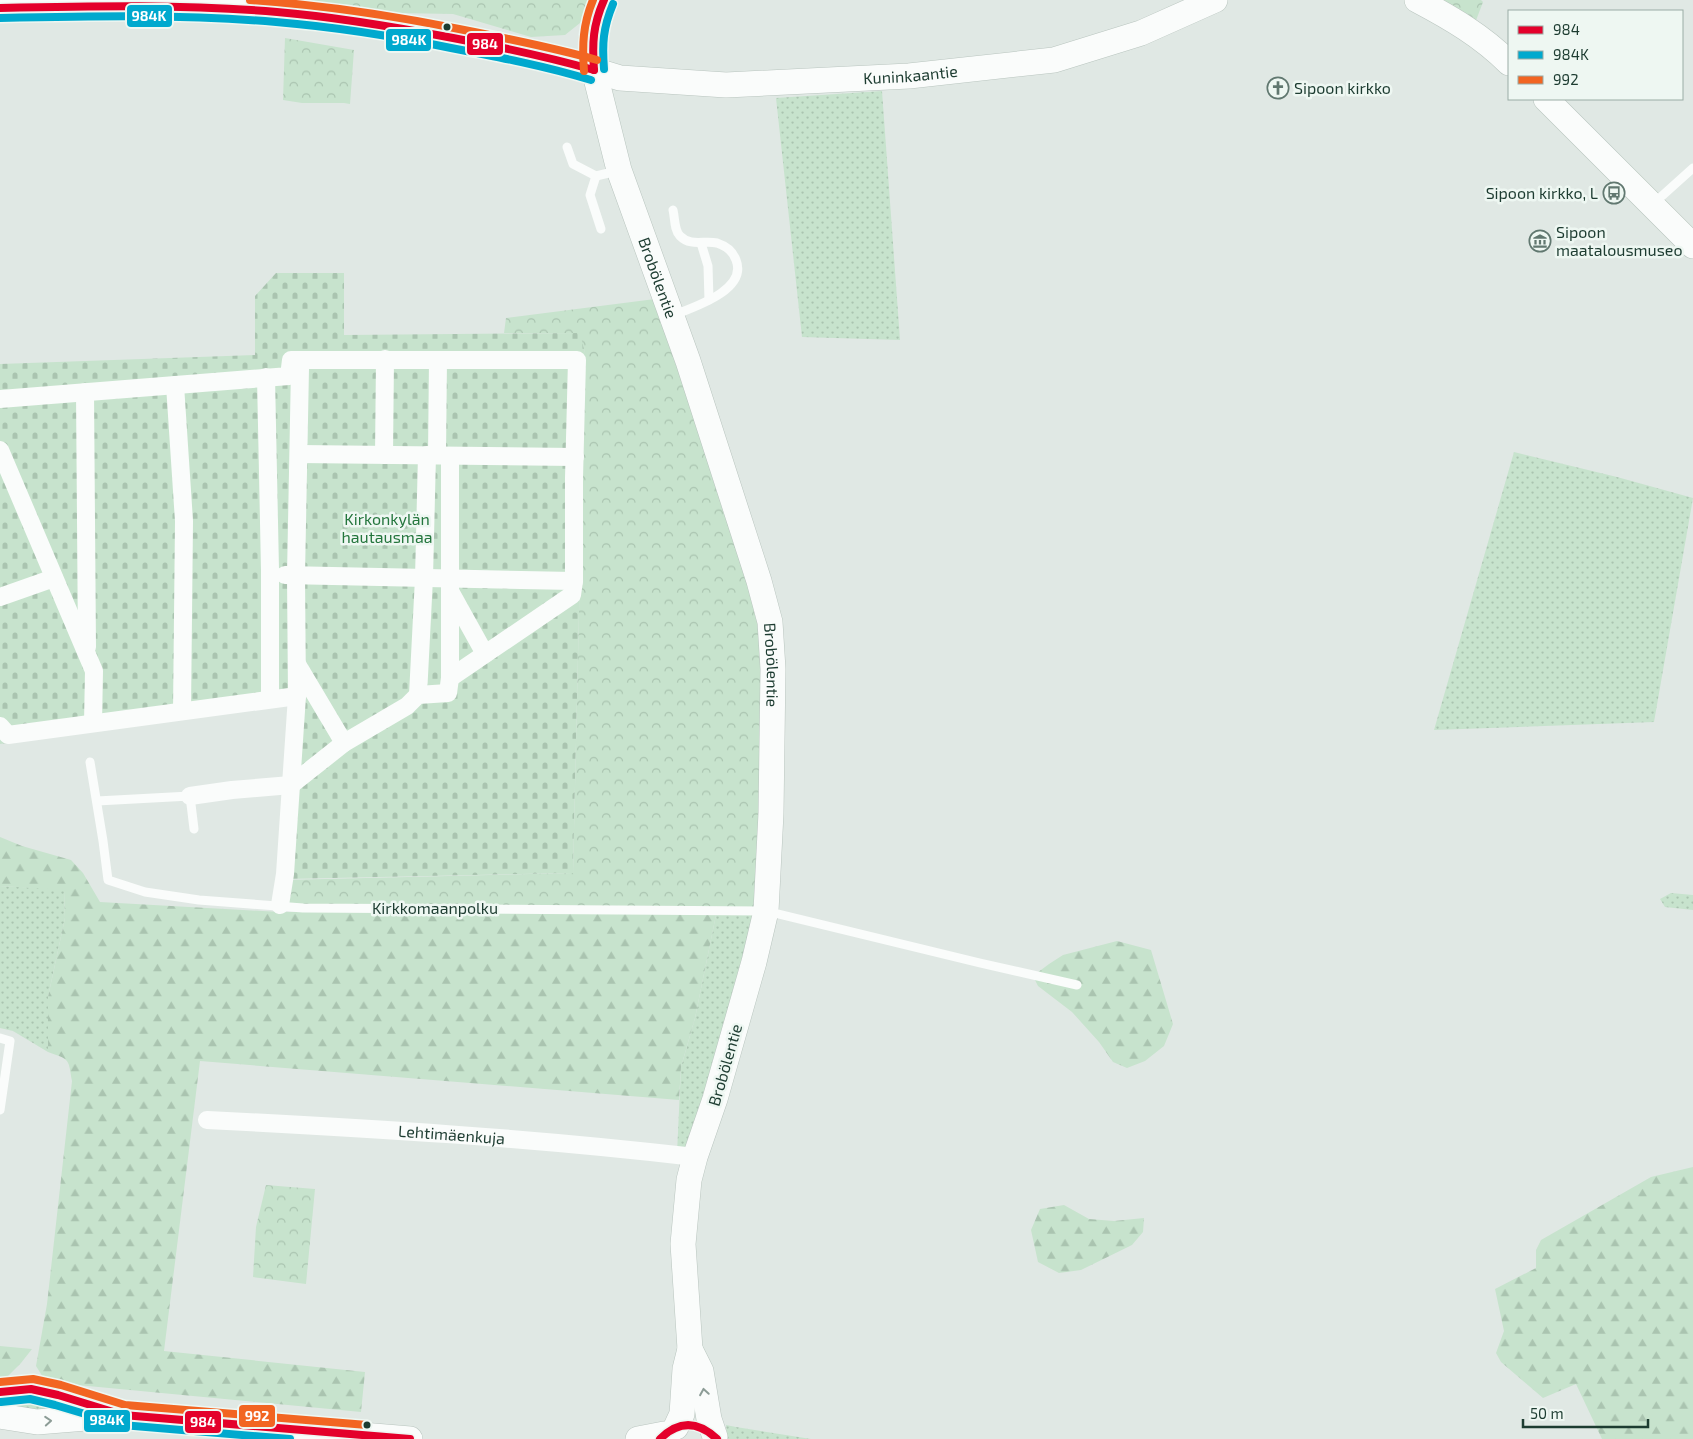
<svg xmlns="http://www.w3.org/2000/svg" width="1693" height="1439" viewBox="0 0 1693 1439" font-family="'Exo 2',sans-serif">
<defs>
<pattern id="grass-dots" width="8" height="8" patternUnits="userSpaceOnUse" patternTransform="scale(1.25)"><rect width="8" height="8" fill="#c7e3cd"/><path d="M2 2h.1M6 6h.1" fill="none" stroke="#aac4b0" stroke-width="1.8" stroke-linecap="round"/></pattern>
<pattern id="forest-firs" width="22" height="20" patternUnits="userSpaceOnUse" patternTransform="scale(1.25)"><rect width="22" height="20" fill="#c7e3cd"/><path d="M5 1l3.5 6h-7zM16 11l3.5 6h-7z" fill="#aac4b0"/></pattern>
<pattern id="cemetery-stones" width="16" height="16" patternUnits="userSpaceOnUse" patternTransform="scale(1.25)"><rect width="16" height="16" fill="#c7e3cd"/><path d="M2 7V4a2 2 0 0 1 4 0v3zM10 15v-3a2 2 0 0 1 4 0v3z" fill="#aac4b0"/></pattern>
<pattern id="park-crowns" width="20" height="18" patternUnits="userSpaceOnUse" patternTransform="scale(1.25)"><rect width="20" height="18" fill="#c7e3cd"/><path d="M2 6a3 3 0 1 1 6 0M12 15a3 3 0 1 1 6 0" fill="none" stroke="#aac4b0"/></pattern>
</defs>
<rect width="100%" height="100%" fill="#e0e8e4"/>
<!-- grass -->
<g fill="url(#grass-dots)">
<path d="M882,91L900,340L802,337L776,98Z"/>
<path d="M1514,452L1617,477L1693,498L1654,722L1434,730Z"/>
<path d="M0,886L64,889L65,918L48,997V1052L13,1031L0,1028Z"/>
<path d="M1671,893L1693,895V910L1665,907L1660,899Z"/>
<path d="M717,910L766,911L695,1156L677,1154L681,1067L695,1018Z"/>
<path d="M4,1401H54L68,1412L2,1408Z"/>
<path d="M726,1425L736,1427L811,1439H727Z"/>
</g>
<!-- forest -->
<g fill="url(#forest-firs)">
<path d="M0,837L22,846L71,860L83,873L100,902L280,912L717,910L695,1018L681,1067L679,1100L200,1061L164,1351L365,1372L361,1412L46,1382L36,1366L47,1304L72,1081C68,1059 71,1060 48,1052V997L65,918L64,890L0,886Z"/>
<path d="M1117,941L1151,950L1173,1024L1164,1046L1145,1061L1127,1068L1113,1062L1099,1042L1072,1012L1038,986L1033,976L1049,964L1063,955Z"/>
<path d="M1693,1167V1439H1602L1576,1384L1543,1398L1501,1362L1496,1353L1504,1331L1495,1289L1536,1268V1250L1541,1240L1651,1177Z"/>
<path d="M1064,1205L1089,1219L1114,1221L1144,1218L1143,1232L1132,1245L1081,1270L1059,1273L1038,1262L1031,1230L1040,1209Z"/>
<path d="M0,1346L32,1349L21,1363L0,1384Z"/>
</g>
<!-- cemetery -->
<path fill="url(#cemetery-stones)" d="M276,273H344V335L581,333L585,353L573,873L286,879L291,697L0,744V364L255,355V296Z"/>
<!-- park -->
<g fill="url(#park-crowns)">
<path d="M109,0H595L580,23L565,35L531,37L453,14L396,13L363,9L361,21Z"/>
<path d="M1417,0H1481L1483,2L1472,31Z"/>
<path d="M285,38L354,50L350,104L344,103H302L283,100Z"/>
<path d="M655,299L759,581L766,911L280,905L284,880L573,873L585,353L580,333H504L506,318Z"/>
<path d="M266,1185L315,1189L306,1284L253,1277L256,1227Z"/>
</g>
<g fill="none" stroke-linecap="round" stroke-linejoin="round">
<!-- secondary casing -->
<g stroke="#b9c5bf" stroke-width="26">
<g id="secondary">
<path id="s2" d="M604,0L594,26L591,41L594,70L619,170L688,361L759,581L770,622L773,669L771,813L766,911L754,962L715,1099L695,1157L689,1180L683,1244L690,1349L685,1369L682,1414L676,1427"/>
<path d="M1417,0C1451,18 1482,36 1509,63"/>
<path id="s3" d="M0,8L132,6L286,13L400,27L518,50L564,61L620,78L726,85L909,76L1054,60L1141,33L1215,0"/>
<path d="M1546,99L1693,246"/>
<path d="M690,1349L701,1371L709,1419L715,1437"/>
<path d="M0,1392L31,1389L58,1395L111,1411"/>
<path d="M0,1416L37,1422L123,1415L410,1439"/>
<path d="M638,1439L664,1434"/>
</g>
</g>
<!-- lane -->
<g stroke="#fafcfb" stroke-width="9">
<path d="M567,147L573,164L596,176L617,171"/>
<path d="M596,176L590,195L601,229"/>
<path d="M1653,204L1693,168"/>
<path d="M673,210C675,218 674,230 680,236C691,247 704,240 717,243C726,246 733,251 736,260C748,290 694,307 674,315"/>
<path d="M701,243L708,266L709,300"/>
<path d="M90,762L103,841L108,880L145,892L199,900L303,908L766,911L980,963L1077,985"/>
<path d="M97,801L190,796L194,829"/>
<path d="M0,1038L10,1041L0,1110"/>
</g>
<!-- street -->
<g stroke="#fafcfb" stroke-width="18">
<path d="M266,377L270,570V699"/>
<path d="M175,385L184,521L182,711"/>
<path d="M85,392L87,647"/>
<path d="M0,399L289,376L291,360H577L574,478V581L572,595L450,678"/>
<path d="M0,450L94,671L93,723"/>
<path d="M299,454L575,457"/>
<path d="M384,455L385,359"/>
<path d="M437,455L438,360"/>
<path d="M285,575L574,581"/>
<path d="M450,591L485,654"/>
<path d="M0,597L54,578"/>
<path d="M297,664L344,743"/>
<path d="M418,695L424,578L427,455"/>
<path d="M0,726L8,735L297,696"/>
<path d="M190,796L232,790L291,785L344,743L407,706L418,695L448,693L450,678V456"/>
<path d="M280,905L285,874L297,696L296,575L300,368L293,362"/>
<path id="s1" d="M207,1120C370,1128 533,1138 695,1157"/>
</g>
<!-- secondary -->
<use href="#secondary" stroke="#fafcfb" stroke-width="25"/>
<!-- bus-1 casing -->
<g stroke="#eef7f2" stroke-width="11">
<g id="bus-1">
<path d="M0,8C92,6 185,4 277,12C336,17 395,27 453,38C501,47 548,57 594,70"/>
<path d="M594,70C592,43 593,25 604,0"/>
<path d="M0,1392L31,1389L58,1395L123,1415L410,1439"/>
<path d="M660,1439C679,1420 698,1421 717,1439"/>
</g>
</g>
<!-- bus-2 casing -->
<g stroke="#eef7f2" stroke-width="11">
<g id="bus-2">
<path d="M0,18C92,16 184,14 276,22C335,27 393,36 451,48C498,57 545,66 591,80"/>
<path d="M604,69C602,44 603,28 613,4"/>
<path d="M1,1402L30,1399L55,1405L122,1425L290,1439"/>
</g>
</g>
<!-- bus-3 casing -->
<g stroke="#eef7f2" stroke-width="11">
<g id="bus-3">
<path d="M250,0C320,5 390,15 459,29C505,38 551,47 597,60"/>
<path d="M584,71C582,45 583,24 593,0"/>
<path d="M0,1382L33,1379L61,1385L125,1405L367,1425"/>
</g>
</g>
<!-- bus-1 -->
<use href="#bus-1" stroke="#e4002b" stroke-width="8"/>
<!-- bus-2 -->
<use href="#bus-2" stroke="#00a9ce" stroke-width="8"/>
<!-- bus-3 -->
<use href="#bus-3" stroke="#f26522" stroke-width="8"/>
</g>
<!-- one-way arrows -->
<defs><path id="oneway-chevron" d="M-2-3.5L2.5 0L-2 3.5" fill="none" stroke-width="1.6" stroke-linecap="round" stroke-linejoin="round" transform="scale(1.25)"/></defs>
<g stroke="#8c9c96">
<use href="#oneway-chevron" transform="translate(704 1392) rotate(-99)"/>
<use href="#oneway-chevron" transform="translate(48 1421) rotate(-4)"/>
</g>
<!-- icons -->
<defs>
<g id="church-ring" transform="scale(1.125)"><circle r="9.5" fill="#eef7f2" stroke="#617870" stroke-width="1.5"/><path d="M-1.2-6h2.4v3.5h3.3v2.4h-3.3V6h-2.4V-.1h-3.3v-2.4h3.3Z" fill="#617870"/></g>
<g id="bus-ring" transform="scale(1.125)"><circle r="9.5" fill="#eef7f2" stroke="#617870" stroke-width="1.5"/><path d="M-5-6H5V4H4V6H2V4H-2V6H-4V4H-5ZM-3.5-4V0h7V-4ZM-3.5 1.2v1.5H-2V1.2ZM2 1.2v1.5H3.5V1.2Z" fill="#617870"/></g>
<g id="museum-ring" transform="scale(1.125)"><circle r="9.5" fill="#eef7f2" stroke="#617870" stroke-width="1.5"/><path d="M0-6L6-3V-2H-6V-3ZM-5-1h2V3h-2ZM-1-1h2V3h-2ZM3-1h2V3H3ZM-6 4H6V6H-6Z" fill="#617870"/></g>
</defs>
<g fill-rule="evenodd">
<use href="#church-ring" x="1278" y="88"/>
<use href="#bus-ring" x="1614" y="193"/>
<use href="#museum-ring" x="1540" y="241"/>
</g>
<!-- markers -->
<g fill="#1d3c31" stroke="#eef7f2" stroke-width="2">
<circle cx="447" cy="27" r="4.5"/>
<circle cx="367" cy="1425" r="4.5"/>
</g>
<g text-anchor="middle" stroke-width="5" stroke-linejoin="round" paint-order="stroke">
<!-- street labels -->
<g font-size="16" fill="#1d3c31" stroke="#eef7f2">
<text dy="6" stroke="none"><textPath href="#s3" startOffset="918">Kuninkaantie</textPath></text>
<text dy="6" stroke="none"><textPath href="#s2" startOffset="290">Brobölentie</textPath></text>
<text dy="6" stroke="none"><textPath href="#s2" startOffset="695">Brobölentie</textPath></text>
<text x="435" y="914">Kirkkomaanpolku</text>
<text transform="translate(725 1065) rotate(-74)" y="6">Brobölentie</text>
<text dy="6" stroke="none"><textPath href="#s1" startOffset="245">Lehtimäenkuja</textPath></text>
</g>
<!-- poi labels -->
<g font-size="16" fill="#1d3c31" stroke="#eef7f2" text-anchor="start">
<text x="1294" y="94">Sipoon kirkko</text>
<text x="1598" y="199" text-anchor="end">Sipoon kirkko, L</text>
<text x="1556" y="238">Sipoon<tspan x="1556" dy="18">maatalousmuseo</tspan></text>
</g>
<!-- park labels -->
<g font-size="16" fill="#24763d" stroke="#eef7f2">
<text x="387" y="525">Kirkonkylän<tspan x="387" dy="18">hautausmaa</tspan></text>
</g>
</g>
<g stroke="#eef7f2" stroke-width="2">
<rect x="126" y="4" width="47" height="24" rx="5" fill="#00a9ce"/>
<rect x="385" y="28" width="47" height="24" rx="5" fill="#00a9ce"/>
<rect x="466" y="32" width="38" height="24" rx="5" fill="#e4002b"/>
<rect x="238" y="1404" width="38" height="24" rx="5" fill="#f26522"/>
<rect x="83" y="1409" width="48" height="24" rx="5" fill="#00a9ce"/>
<rect x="184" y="1410" width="38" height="24" rx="5" fill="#e4002b"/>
</g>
<g font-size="14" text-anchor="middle" font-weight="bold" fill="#fff">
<text x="149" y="21">984K</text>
<text x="409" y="45">984K</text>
<text x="485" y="49">984</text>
<text x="257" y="1421">992</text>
<text x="107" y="1425">984K</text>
<text x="203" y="1427">984</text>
</g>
<!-- legend -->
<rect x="1508" y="10" width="175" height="90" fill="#eef7f2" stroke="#9aaca5"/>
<rect x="1518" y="26" width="25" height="8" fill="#e4002b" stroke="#9aaca5"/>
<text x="1553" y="35" font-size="15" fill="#1d3c31">984</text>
<rect x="1518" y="51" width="25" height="8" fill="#00a9ce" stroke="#9aaca5"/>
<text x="1553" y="60" font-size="15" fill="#1d3c31">984K</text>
<rect x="1518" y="76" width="25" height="8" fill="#f26522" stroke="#9aaca5"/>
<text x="1553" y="85" font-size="15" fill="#1d3c31">992</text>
<!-- scale -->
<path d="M1523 1419v8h125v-8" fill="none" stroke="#1d3c31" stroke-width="2.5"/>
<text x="1530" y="1419" font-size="15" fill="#1d3c31" stroke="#eef7f2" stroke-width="4" paint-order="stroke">50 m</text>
</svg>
